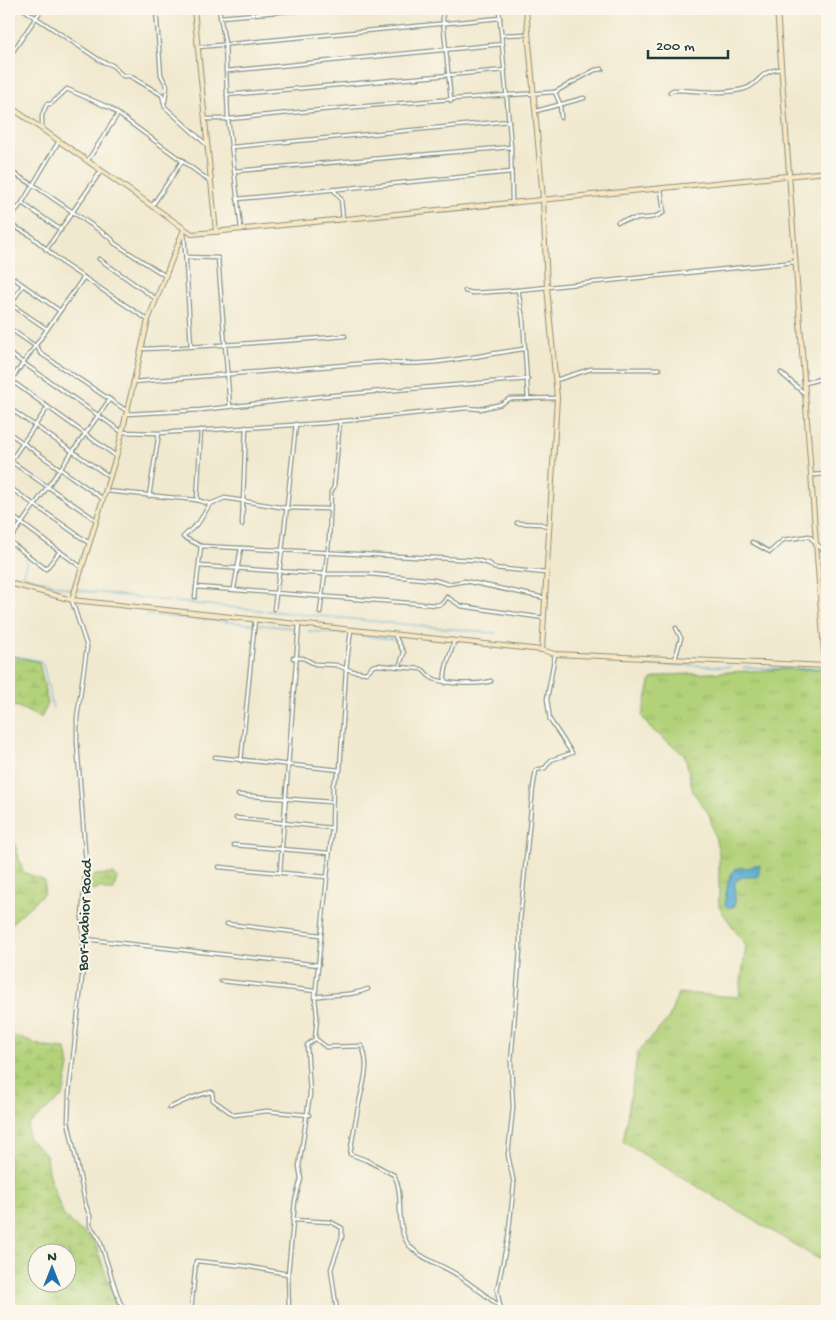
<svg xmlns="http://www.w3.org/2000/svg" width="836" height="1320" viewBox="0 0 836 1320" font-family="'Gochi Hand',sans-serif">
<defs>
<pattern id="grass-tufts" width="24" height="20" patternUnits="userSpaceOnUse" patternTransform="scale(1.25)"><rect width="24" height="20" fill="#b2d179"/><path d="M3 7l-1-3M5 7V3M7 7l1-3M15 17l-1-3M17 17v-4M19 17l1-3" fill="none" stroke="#99b469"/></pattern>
<pattern id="wetland-marsh" width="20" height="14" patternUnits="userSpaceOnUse" patternTransform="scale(1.25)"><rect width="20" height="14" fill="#b2d179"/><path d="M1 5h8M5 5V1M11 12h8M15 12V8" fill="none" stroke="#99b469"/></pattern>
<pattern id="water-ripples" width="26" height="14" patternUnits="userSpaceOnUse" patternTransform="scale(1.25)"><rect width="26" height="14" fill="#56aad2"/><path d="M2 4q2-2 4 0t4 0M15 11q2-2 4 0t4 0" fill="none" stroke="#478cab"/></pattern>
</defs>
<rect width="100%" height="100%" fill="#fbf7ec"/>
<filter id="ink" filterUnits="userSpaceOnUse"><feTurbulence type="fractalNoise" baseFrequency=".02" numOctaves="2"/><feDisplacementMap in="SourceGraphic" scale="10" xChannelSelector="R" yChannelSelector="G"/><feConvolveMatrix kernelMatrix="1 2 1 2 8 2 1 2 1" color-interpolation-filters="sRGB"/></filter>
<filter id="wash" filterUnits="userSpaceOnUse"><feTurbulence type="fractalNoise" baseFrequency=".0096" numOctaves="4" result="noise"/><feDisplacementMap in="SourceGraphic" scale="20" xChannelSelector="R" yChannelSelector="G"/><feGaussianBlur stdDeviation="1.12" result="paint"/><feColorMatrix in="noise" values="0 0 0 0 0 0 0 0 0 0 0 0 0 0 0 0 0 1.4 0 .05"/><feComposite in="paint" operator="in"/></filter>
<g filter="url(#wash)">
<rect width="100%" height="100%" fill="#f1e9cf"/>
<!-- grass -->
<path fill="url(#grass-tufts)" stroke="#688756" d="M827,667V1264L623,1142L638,1052L669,1018L678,993L739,997L746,946L719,907V852L709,814L693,792L685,755L650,728L642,716L651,679L668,675Z"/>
<!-- wetland -->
<g fill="url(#wetland-marsh)" stroke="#688756" fill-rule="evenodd">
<path d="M9,655L39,662L48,704L41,718L16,706L9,708Z"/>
<path d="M9,824L23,872L45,881L44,893L13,922L9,930Z"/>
<path d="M114,874L117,878L113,891H106L101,887L95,891L89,888L88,883L95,875Z"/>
<path d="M9,1034L45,1047L66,1049L69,1066L63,1096L28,1125V1138L46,1154L48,1172L63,1215L95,1243L119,1311H9ZM38,1252H68V1282H38Z"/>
</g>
<!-- water -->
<path fill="url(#water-ripples)" stroke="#3a7483" d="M755,865H760L758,877H742L735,882V906L728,908L725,905C725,895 728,875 736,868H748Z"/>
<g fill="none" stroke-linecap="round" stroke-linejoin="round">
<!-- stream -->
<g stroke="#56aad2" stroke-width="1">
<path d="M24,574L28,552"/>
<path d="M9,579L24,575L73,590"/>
<path d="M77,590L166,601L495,633"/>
<path d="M146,615L183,618"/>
<path d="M188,618L294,628"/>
<path d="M308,631L345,634"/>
<path d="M354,635L393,639"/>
<path d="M9,655L40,661L43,664L53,708"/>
<path d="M643,666L686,665L730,667"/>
<path d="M743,667L827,670"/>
</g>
</g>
</g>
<g filter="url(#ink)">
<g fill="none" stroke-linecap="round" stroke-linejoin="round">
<!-- street casing -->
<g stroke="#889382" stroke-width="5">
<g id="street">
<path d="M23,9L101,61L112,65L123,76H130L162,95L165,107L207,145"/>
<path d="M156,9L161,75L167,86L165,101"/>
<path d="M219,9L225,44L228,119L241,228"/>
<path d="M442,9L451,101"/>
<path d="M499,9L511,147L512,202"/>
<path d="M220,17L313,9"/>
<path d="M502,35L528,34"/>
<path d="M199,47L500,18"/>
<path d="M9,57L42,9"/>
<path d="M227,71L503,44"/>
<path d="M670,92L673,90C695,90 722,95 744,89C761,84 757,72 780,69"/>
<path d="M227,95L505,70"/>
<path d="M536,111L584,98"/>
<path d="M561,118L560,104L555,92L595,70L602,69"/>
<path d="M206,119H228C337,108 446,99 555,92"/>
<path d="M42,129V115L47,104H51L67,89L110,108L211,182"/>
<path d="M232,147L509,121"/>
<path d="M88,160L118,114"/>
<path d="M9,171L32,184L112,239L114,243L164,275"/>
<path d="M235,171L511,147"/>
<path d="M826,172L825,148L827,146"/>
<path d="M333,189L341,199L343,219"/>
<path d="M237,199L511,172"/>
<path d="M22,203L61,230"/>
<path d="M152,206L183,160"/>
<path d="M9,219L22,203L59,141"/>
<path d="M618,222C632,216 652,222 664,212L661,189"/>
<path d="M9,224L30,235L65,265L148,320"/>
<path d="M184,231L191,346"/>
<path d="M46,250L101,171"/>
<path d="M186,257L218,258L230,407"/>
<path d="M99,259L156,299"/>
<path d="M9,275L60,311"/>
<path d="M518,290L523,319L528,398"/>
<path d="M465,291L473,293L518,290L795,262"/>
<path d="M9,303L47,329"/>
<path d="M9,307L23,285"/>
<path d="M9,328L38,348L40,353L127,411"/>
<path d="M141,349C209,346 277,342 345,336"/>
<path d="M9,353L122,432L159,433L325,423L467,408L480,409L501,404L509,399L557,398"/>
<path d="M781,373L804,393"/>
<path d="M9,379L116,456"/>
<path d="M556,380L591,369H659"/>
<path d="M133,382L381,362C428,368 478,355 524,349"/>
<path d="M9,383L84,277"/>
<path d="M805,383L827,377"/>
<path d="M9,408L110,477"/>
<path d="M126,414L201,410L324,396L528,379"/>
<path d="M9,433L103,499"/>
<path d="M9,460L96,520"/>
<path d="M9,463L48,407"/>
<path d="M813,475L827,474"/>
<path d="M9,487L89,543"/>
<path d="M106,491L197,500L210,504L225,498L286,508L330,509"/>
<path d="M149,496L159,433"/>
<path d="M197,500L201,430"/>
<path d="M9,514L81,567"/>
<path d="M517,523L541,524L549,527"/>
<path d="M242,525L246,427"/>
<path d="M9,541L110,399"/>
<path d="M9,541L46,569L60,551"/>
<path d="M752,542L770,552L783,540L809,536L827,554"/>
<path d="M201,546L476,560L490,564L494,568L546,573"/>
<path d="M199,566L324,574H369L434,580L448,584L465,581L545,598"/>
<path d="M196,587L437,605L443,603L447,597L461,606L544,618"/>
<path d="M234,588L241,548"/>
<path d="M820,593L827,592"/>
<path d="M195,597L201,546L183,537L199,522L210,504"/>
<path d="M72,601L87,647L77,718V742L86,864L82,917L84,960L69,1093L68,1121L86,1206L90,1216V1226L99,1238L119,1300L125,1311"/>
<path d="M274,609L282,551L296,424"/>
<path d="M821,611H827"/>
<path d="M320,613L329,540L331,492L334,487L340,421"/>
<path d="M394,634L404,653L399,667"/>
<path d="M293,658H303L315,664L336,665L352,671L366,673L373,666L378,665L421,669C426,671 425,673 429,676C440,685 478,685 491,681"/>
<path d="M675,659L681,638L676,628"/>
<path d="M446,683C441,674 452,652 454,641"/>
<path d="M215,757L340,770"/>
<path d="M241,761L255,620"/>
<path d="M238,795L331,802"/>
<path d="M236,818L332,828"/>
<path d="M234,845L329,853"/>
<path d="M219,867L327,877"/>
<path d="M280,872L299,624"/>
<path d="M227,924L321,935"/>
<path d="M85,939L319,965"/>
<path d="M221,981L316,991"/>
<path d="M315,997C333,993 350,997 368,989"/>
<path d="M316,1039L326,1047L362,1046C370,1065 364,1080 360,1099C356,1117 353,1135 350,1154L366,1160L394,1175C404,1193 396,1220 405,1239C413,1257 444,1265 459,1276C472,1286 486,1295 499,1306"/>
<path d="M169,1108C182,1102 200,1093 212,1092L213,1100L234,1115L267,1111L309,1115"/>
<path d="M294,1220L331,1222L342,1228V1237L331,1269L337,1311"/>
<path d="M191,1311L196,1261L245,1266L288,1274"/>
<path d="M289,1311L288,1274L295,1201L301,1179L299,1166L310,1094L307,1045L315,1039L317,1017L315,997L332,828L333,784L340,770L346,669L351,630"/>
<path d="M501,1311L497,1290L508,1238L514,1184L508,1155L513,1108L511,1062L520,951V920L533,788L536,770L545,768L551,760L572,753L550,720L547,699L555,654"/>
</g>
</g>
<!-- secondary casing -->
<g stroke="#889382" stroke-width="6">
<g id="secondary">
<path d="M194,9L216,232"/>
<path d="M526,9L543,199L547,287L557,398L542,650"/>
<path d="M777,9C791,228 811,447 825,666"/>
<path d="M9,106L192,234L827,172"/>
<path d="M9,583L72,600L542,650L555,654L827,666"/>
<path d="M72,600L118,450L148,320L184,229"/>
</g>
</g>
<!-- street -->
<use href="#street" stroke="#fff" stroke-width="2.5"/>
<!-- secondary -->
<use href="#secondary" stroke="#fae7c3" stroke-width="4"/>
</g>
</g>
<g text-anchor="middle" stroke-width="4" stroke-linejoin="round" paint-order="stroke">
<!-- street labels -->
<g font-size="16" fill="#1f3d34" stroke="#fbf7ec">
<text transform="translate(83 915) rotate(-88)" y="6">Bor-Mabior Road</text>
</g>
</g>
<!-- margin -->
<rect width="836" height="1320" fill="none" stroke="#fbf7ec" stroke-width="30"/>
<!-- north arrow -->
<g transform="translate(52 1268)"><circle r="24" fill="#fbf7ec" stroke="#a3ada2"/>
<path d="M0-4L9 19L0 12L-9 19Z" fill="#1f6fb2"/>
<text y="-8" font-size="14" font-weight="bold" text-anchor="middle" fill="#1f3d34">N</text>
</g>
<!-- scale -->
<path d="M648 50v8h80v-8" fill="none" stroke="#1f3d34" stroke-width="2.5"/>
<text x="656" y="50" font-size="15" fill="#1f3d34" stroke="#fbf7ec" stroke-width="4" paint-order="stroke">200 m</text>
</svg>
